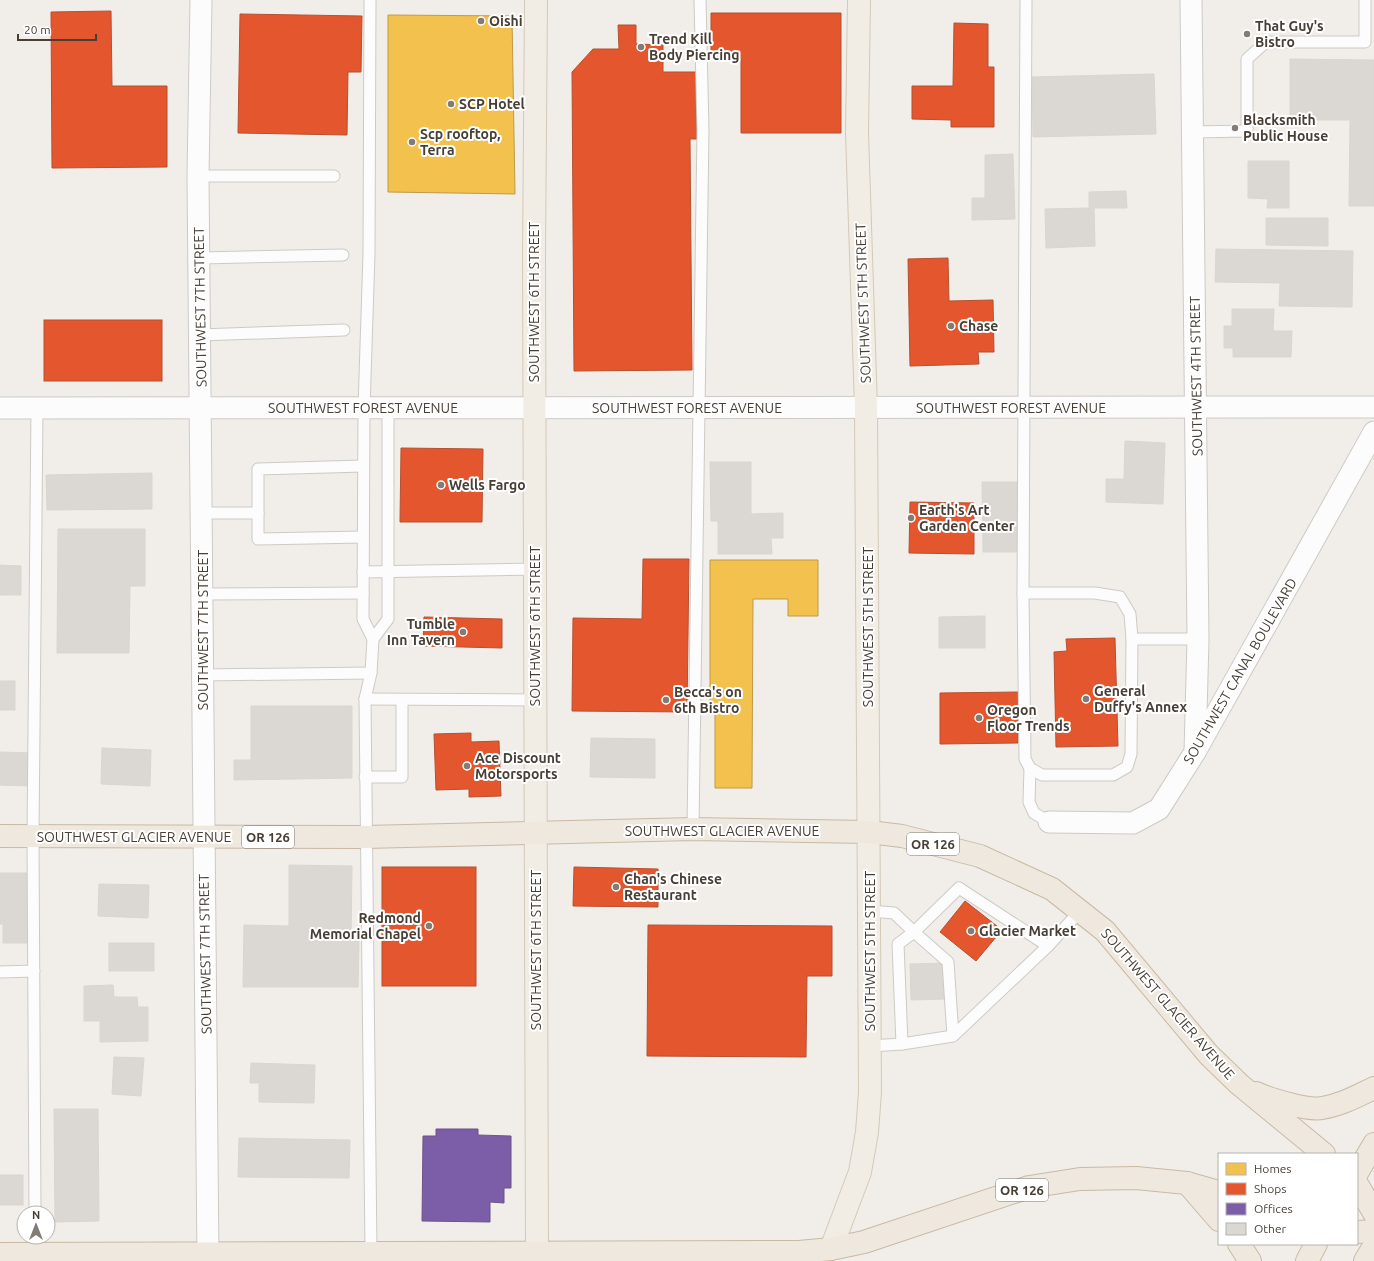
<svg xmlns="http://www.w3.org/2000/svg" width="1374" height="1261" viewBox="0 0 1374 1261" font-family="Ubuntu,sans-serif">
<rect width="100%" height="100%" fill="#f1eeea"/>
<!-- homes -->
<g fill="#f2c14e" stroke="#bf9a47">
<path d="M388,15L512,16L515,194L388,192Z"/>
<path d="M710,560H818V616H788V599H753L752,788H715V705H710Z"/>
</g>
<!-- shops -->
<g fill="#e4572e" stroke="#b55030">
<path d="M111,11L112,86H167V167L52,168L51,12Z"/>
<path d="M711,13H841V133H741V58H711Z"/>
<path d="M240,14L362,16L361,72H348L347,135L238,133Z"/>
<path d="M954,23L988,24V67H994V127H951V120L912,119V86H953Z"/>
<path d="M618,25H636V44L663,45V72H696L697,139H690L692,370L574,371L572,72L593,49H619Z"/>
<path d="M948,258L949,301L993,300L994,352H978L979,364L910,366L908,259Z"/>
<rect x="44" y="320" width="118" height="61"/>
<path d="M401,448L483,449L482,522H400Z"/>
<path d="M910,502L974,503V554L909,553Z"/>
<path d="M643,559H689L687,712L572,711L573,618L642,619Z"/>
<path d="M424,617L502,619V648L423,646Z"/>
<path d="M1115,638L1118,746L1056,747L1054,652L1067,651L1066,639Z"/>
<path d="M1018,692V743L940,744V693Z"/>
<path d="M471,733V742L499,741L501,796L469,797V789L436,790L434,734Z"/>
<rect x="382" y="867" width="94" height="119"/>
<path d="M574,867L658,869V907L573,906Z"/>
<path d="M965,901L1002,930L976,961L940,932Z"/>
<path d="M648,925L832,926V976H807L806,1057L647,1056Z"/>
</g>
<!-- offices -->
<path fill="#7b5ea7" stroke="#6b5585" d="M436,1129H478V1135L511,1136V1188H504V1203L490,1202V1222L422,1221L423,1136H436Z"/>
<!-- building -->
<g fill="#dbd7d2" stroke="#d9d5d0">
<path d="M1290,59L1374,60V206H1349L1350,120H1290Z"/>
<path d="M1154,74L1156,134L1033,137L1032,77Z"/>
<path d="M1013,154L1015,219L972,220V198H985V155Z"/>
<path d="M1248,161H1289V208H1267L1268,199L1248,198Z"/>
<path d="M1126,191L1127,208H1094L1095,246L1046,248L1045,209L1089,208V192Z"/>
<path d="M1266,218H1328V246L1266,245Z"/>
<path d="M1216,249L1353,251L1352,307L1279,306L1280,283L1215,282Z"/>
<path d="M1232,309H1274L1273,331H1292L1291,357H1233V348H1224V326H1232Z"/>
<path d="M1125,441L1165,443L1163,504L1106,502V479H1124Z"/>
<path d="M710,462H751V514L783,513V538H771L772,554H718V521H711Z"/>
<path d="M152,473V509L47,510L46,475Z"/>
<path d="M982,482H1017V552H983Z"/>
<path d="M58,529H145V586H130L129,653H57Z"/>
<path d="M0,565L21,566V595H0Z"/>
<path d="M985,616V648H939V617Z"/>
<rect x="0" y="681" width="15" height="29"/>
<path d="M251,706H352V778L234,780V760H251Z"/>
<path d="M591,738L655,739V778L590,777Z"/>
<path d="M102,748L151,750L150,786L101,784Z"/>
<path d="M0,752L31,753L30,786L0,785Z"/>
<path d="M289,865L352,866L351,941H359L358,987H243L244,925L289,926Z"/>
<path d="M0,873H31L30,943H3V924H0Z"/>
<path d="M99,884L149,885L148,918L98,916Z"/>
<rect x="109" y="943" width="45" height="28"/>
<path d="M944,963L945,999L911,1000L910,964Z"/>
<path d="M113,985L114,997H137L138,1007H148V1041L100,1042V1021H84V986Z"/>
<path d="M114,1057L144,1058L141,1096L112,1094Z"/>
<path d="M251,1063L315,1065L314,1103L259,1102V1083H250Z"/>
<path d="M54,1109H98L99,1221L55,1222Z"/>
<path d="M239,1138L350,1140L349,1178L238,1177Z"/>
<rect x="0" y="1175" width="23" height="30"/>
</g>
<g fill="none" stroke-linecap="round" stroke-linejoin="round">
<!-- service casing -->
<g stroke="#cdcac6" stroke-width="13">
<g id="service">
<path d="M370,0L369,254L364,408L363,619L373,639L371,673L365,699L371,1252"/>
<path d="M1026,0L1023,593L1025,759L1030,768L1042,775H1113L1127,767L1131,754L1132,639H1198"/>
<path d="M1193,132L1247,131V59L1266,42H1365V0"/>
<path d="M198,176H334"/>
<path d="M200,258L343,255"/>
<path d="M200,335L344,330"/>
<path d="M363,466L258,469V539L363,537"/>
<path d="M202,513H258"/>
<path d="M363,572L535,569"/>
<path d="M1023,593H1095L1120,597L1130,614L1132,639"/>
<path d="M203,594L363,593"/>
<path d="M373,639L388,619V408"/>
<path d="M203,675L371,673"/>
<path d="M365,699L535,700"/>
<path d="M1030,768L1029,802L1034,813L1049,822"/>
<path d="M365,777H402V700"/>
<path d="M693,829L703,130L700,0"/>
<path d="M870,911L894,913L914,932L898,944L902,1044"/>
<path d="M1048,946L1080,911"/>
<path d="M0,972L34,971"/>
<path d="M870,1046L902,1044L953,1036L1048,946L959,888L914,932L948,962L953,1036"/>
<path d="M35,1213L33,836L37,408"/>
<path d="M35,1237V1256"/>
</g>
</g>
<!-- minor casing -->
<g stroke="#cdcac6" stroke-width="23">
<g id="minor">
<path d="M201,0L198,176L208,1261"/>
<path d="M1191,0L1198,639L1195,752"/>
<path d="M0,408L1374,407"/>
<path d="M1049,822L1133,823L1159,809L1195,752L1374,432"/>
</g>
</g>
<!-- primary casing -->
<g stroke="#d3c9b7" stroke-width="24">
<g id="primary">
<path d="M536,0L534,255L537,1252"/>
<path d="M831,1249L860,1172L867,1132L870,1092L866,408L857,133L859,0"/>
</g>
</g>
<!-- trunk casing -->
<g stroke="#c9b9a5" stroke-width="24">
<g id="trunk">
<path d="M0,836L365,837L693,829L869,832L902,836L980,856L1052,889L1105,931L1209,1055L1239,1084L1324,1154"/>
<path d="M1256,1093C1269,1099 1309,1111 1322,1108C1341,1105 1357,1096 1374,1088"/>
<path d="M1357,1173L1374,1144"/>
<path d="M1187,1183L1219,1220"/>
<path d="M1357,1184L1374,1213"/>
<path d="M1357,1232L1374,1231"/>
<path d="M1239,1244L1250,1261"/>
<path d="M0,1254L799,1252L831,1249L864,1242L1029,1187L1080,1179L1136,1178L1187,1183L1219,1192"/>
<path d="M1307,1261L1316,1244"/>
<path d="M1365,1261L1374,1246"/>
</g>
</g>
<!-- service -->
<use href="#service" stroke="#fdfcfc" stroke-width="11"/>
<!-- minor -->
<use href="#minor" stroke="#fdfcfc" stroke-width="21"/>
<!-- primary -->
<use href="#primary" stroke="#f1ece4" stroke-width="22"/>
<!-- trunk -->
<use href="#trunk" stroke="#eee8de" stroke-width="22"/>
</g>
<!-- markers -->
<g fill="#827c75" stroke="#fff" stroke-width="1.5">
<circle cx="481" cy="21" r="4"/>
<circle cx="1247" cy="34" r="4"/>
<circle cx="641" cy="47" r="4"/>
<circle cx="451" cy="104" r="4"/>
<circle cx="1235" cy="128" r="4"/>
<circle cx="412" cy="142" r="4"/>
<circle cx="951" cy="326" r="4"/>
<circle cx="441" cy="485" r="4"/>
<circle cx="911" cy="518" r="4"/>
<circle cx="463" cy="632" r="4"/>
<circle cx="1086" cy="699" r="4"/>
<circle cx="666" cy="700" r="4"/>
<circle cx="979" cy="718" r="4"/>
<circle cx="467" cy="766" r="4"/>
<circle cx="616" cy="887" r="4"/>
<circle cx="429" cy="926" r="4"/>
<circle cx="971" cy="931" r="4"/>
</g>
<g text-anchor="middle" stroke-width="4" stroke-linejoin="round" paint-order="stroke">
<!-- shield labels -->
<g fill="#fff" stroke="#7e7972" stroke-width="1">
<rect x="242" y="826" width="52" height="22" rx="3"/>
<rect x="907" y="833" width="52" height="22" rx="3"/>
<rect x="996" y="1179" width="52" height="22" rx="3"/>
</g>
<g font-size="13" font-weight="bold" fill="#473f36">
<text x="268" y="842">OR 126</text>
<text x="933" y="849">OR 126</text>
<text x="1022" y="1195">OR 126</text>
</g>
<!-- poi labels -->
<g font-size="14" font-weight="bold" fill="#473f36" stroke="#fff" text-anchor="start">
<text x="489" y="26">Oishi</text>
<text x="1255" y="31">That Guy's<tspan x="1255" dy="16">Bistro</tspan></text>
<text x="649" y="44">Trend Kill<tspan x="649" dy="16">Body Piercing</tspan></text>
<text x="459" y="109">SCP Hotel</text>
<text x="1243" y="125">Blacksmith<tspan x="1243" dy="16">Public House</tspan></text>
<text x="420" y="139">Scp rooftop,<tspan x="420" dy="16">Terra</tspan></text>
<text x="959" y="331">Chase</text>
<text x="449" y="490">Wells Fargo</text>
<text x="919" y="515">Earth's Art<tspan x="919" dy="16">Garden Center</tspan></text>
<text x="455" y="629" text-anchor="end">Tumble<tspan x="455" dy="16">Inn Tavern</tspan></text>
<text x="1094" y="696">General<tspan x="1094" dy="16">Duffy's Annex</tspan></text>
<text x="674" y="697">Becca's on<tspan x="674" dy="16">6th Bistro</tspan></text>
<text x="987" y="715">Oregon<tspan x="987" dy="16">Floor Trends</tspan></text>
<text x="475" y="763">Ace Discount<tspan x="475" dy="16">Motorsports</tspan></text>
<text x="624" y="884">Chan's Chinese<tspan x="624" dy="16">Restaurant</tspan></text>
<text x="421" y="923" text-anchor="end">Redmond<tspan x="421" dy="16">Memorial Chapel</tspan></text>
<text x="979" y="936">Glacier Market</text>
</g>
<!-- street labels -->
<g font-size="14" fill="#473f36" stroke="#fff">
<text transform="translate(534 302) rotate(-90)" y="5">SOUTHWEST 6TH STREET</text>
<text transform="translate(863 303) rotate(-92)" y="5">SOUTHWEST 5TH STREET</text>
<text transform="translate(200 307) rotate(-91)" y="5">SOUTHWEST 7TH STREET</text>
<text transform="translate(1196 376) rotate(-91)" y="5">SOUTHWEST 4TH STREET</text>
<text x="363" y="413">SOUTHWEST FOREST AVENUE</text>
<text x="687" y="413">SOUTHWEST FOREST AVENUE</text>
<text x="1011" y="413">SOUTHWEST FOREST AVENUE</text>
<text transform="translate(535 626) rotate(-90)" y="5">SOUTHWEST 6TH STREET</text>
<text transform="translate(868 627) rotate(-90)" y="5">SOUTHWEST 5TH STREET</text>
<text transform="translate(203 630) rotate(-90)" y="5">SOUTHWEST 7TH STREET</text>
<text transform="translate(1240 671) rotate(-60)" y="5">SOUTHWEST CANAL BOULEVARD</text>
<text x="722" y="836">SOUTHWEST GLACIER AVENUE</text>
<text x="134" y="842">SOUTHWEST GLACIER AVENUE</text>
<text transform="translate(536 950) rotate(-90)" y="5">SOUTHWEST 6TH STREET</text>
<text transform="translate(870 951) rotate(-90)" y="5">SOUTHWEST 5TH STREET</text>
<text transform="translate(205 954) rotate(-91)" y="5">SOUTHWEST 7TH STREET</text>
<text transform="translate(1168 1004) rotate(49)" y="5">SOUTHWEST GLACIER AVENUE</text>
</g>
</g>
<!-- legend -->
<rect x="1218" y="1153" width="140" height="92" fill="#ffffff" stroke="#b5b2af"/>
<rect x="1226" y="1163" width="20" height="12" fill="#f2c14e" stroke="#b5b2af"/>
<text x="1254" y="1173" font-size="12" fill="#473f36">Homes</text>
<rect x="1226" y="1183" width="20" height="12" fill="#e4572e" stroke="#b5b2af"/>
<text x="1254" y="1193" font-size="12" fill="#473f36">Shops</text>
<rect x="1226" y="1203" width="20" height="12" fill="#7b5ea7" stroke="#b5b2af"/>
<text x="1254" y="1213" font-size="12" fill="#473f36">Offices</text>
<rect x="1226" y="1223" width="20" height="12" fill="#dbd7d2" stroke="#b5b2af"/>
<text x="1254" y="1233" font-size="12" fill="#473f36">Other</text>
<!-- north arrow -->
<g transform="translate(36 1225)"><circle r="19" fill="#ffffff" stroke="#b5b2af"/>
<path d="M0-3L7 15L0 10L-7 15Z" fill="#827c75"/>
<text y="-6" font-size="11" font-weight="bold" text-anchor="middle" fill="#473f36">N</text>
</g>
<!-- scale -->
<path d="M18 34v6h78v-6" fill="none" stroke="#473f36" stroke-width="2"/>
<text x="24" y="34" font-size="12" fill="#473f36" stroke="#ffffff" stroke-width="3" paint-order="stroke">20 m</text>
</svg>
